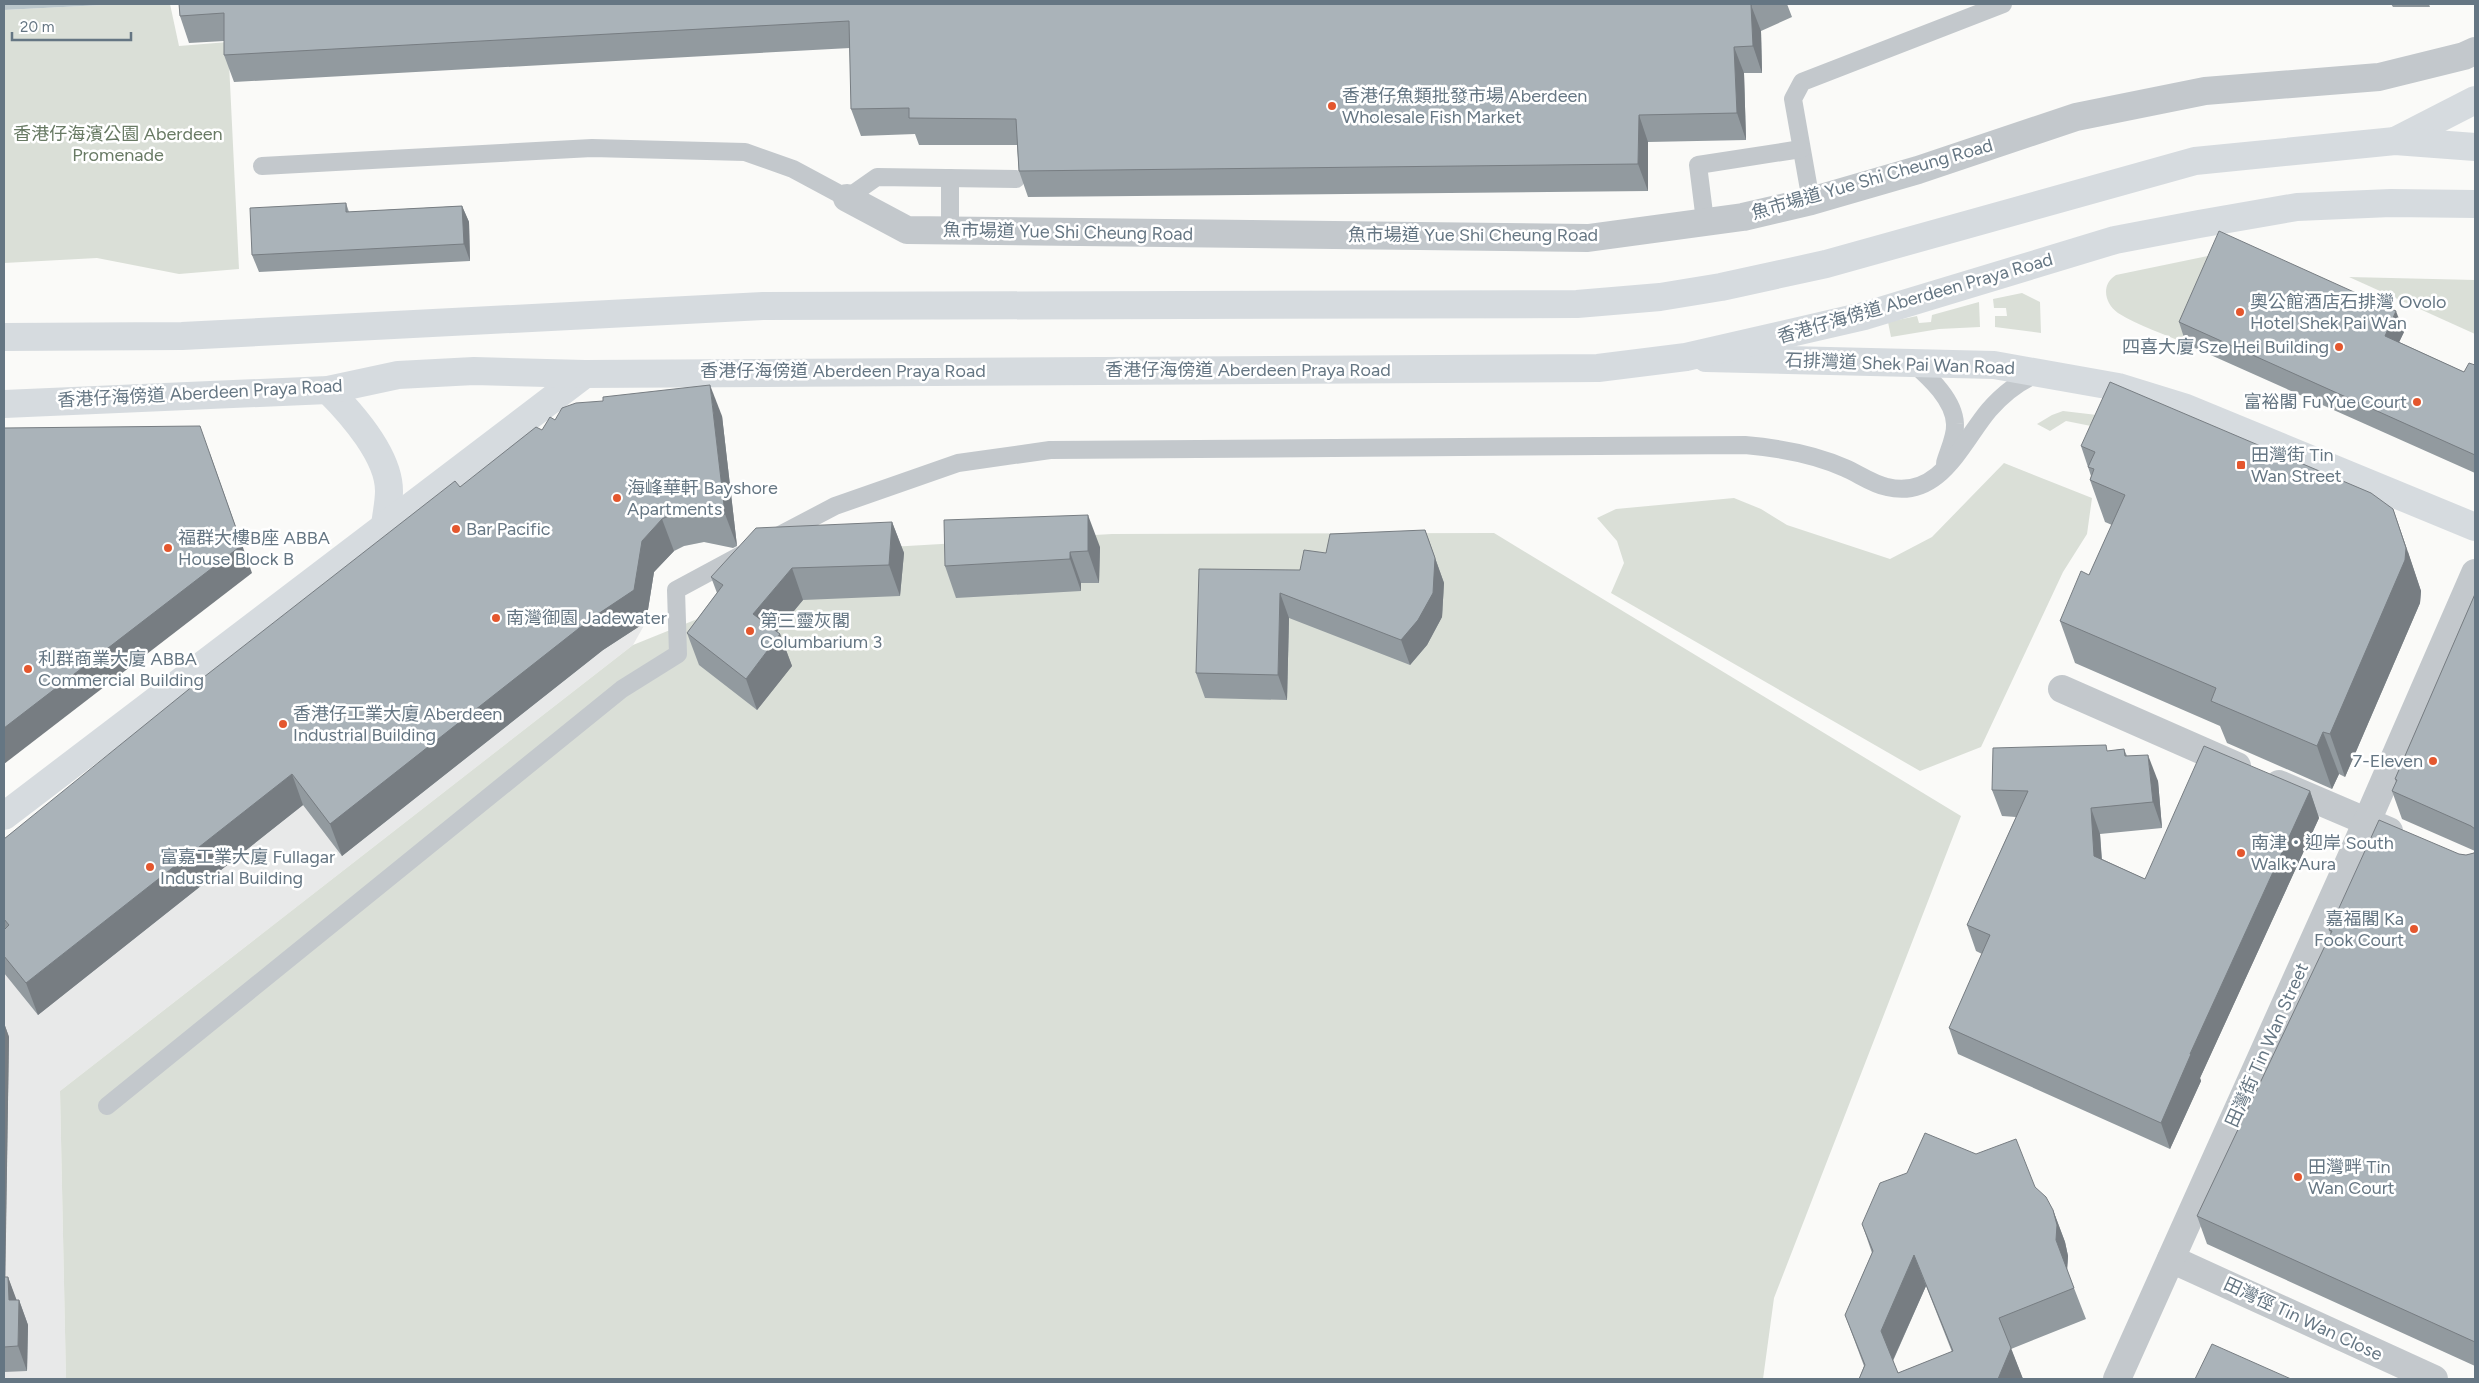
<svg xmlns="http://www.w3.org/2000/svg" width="2479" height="1383" viewBox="0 0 2479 1383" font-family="Figtree,'Noto Sans TC',sans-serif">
<rect width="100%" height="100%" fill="#fafaf8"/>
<!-- built -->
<path fill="#e8e9e9" d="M722,416L735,535L716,544L704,542L684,546L669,554L654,572L646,622L633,645L60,1091L66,1379H4V880L615,429Z"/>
<!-- green -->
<g fill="#dadfd7">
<path d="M122,4H170L179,46L228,42L239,269L179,274L97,258L4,263V10Z"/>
<path d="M2227,252L2186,344C2165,334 2139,326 2118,313C2104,303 2101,284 2116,275Z"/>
<path d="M2349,277L2475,280V334Z"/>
<path d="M2022,293L2040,302L2041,333L1995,327V316H2007L2006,308H1994L1993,299Z"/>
<path d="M1979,302L1980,327L1939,329L1891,337L1888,322L1917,316L1919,323L1931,322L1932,315Z"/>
<path d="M2063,411L2097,415L2101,428L2066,421L2050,431L2037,424L2052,415Z"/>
<path d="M2004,463L2092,498L2087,534L2063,572L1981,747L1920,771L1611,593L1624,563L1617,541L1597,518L1616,509L1734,498L1761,509L1787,525L1890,559L1932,537Z"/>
<path d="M1494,533L1961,816L1774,1298L1763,1379H66L60,1091L633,645L873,548L1112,534Z"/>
</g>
<!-- water -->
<path fill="#bbc7cb" d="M4,4H122L4,10Z"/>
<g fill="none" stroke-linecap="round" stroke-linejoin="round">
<!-- service -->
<g stroke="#c3c8cc" stroke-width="18">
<path d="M262,166L592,148L745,152L793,169L847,198L877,177L1016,179"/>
<path d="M1811,201L1793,99L1802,82L2003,4"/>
<path d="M1705,221L1698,165L1801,149"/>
<path d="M950,231V178"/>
<path d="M1914,364C1930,378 1954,400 1955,424C1956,436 1948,452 1945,463"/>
<path d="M776,537L835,506L958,463L1050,450L1745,445C1779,448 1814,454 1845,468C1859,474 1872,484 1887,487C1940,500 1962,442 1989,410C2003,394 2018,382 2037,374"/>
<path d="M107,1106L622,689L678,654L676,590L741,555"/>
</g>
<!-- minor -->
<g stroke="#c3c8cc" stroke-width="28">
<path d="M847,198L907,230L1588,238L1743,217L1811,201L1918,170L2076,117L2205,91L2379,77L2464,56L2475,51"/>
<path d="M2062,689L2237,766"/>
<path d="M2279,784L2389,831"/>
<path d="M2171,1259L2434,1379"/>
</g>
<!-- tertiary -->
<path stroke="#c3c8cc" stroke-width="28" d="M2117,1379L2354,851L2475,573"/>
<!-- secondary -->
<g stroke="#d6dbdf" stroke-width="28">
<path d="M1706,358L1994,365L2118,387L2186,408L2475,527"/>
<path d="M328,390C352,414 389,456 389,491C389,503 386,515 385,526"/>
<path d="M4,816L585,374"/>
</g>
<!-- primary -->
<g stroke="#d6dbdf" stroke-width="28">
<path d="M2395,141L2475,100"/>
<path d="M4,337L182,336L763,306L1577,304L1660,297L1721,287L1826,264L2195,161L2395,141L2475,147"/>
<path d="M4,404L328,390L398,375L474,371L585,374L1598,368L1686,357L1864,316L2115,240L2199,224L2297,207L2391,203L2475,204"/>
</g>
</g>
<!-- wall -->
<g fill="#929a9f" fill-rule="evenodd">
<path d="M179,4H1787L1792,17L1761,31L1762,73H1744L1746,140L1648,142V191L1028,197L1019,171L1017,145H919L915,134L861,136L851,109L850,48L234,82L224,55V41L189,43L180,16Z"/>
<path d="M2391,4H2429L2430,7H2393Z"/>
<path d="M346,203L349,212L462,206L469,222L470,261L259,272L252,255Z"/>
<path d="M2179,322L2404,332L2399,342L2464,372L2475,365V473L2186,344Z"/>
<path d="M722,416L737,546L733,548L704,542L684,546L674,551L654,572L646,622L603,650L342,856L303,805L38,1015L4,973V839L460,487L542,430Z"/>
<path d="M2081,446L2408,552L2421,591L2420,603L2345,777L2339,774L2332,789L2227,743L2220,726L2075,663L2060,621L2089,575L2112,525L2105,522L2090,480L2091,476Z"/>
<path d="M892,522L904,553L900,596L803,600L777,631L780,634L792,666L757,710L699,665L687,633L717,593L711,577Z"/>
<path d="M1425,530L1444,583L1442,617L1427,645L1410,665L1289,618L1287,700L1205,698L1196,673L1300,570L1326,553Z"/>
<path d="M1100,547L1099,583H1081V591L956,598L945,566Z"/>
<path d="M2475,594V1366L2207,1244L2197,1216L2331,934L2329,930L2459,854L2466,855L2474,853L2475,851L2402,819L2392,791L2396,782L2395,779Z"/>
<path d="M2124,749L2127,756L2158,781L2162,828L2100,834L2102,859L2145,879L2310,791L2319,818L2200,1078L2201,1081L2170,1149L1958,1054L1949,1028L1982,954L1976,951L1967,925L2016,817L2002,816L1992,790L2108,751Z"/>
<path d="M4,1023L9,1037L5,1277H8L16,1300H19L28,1325L27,1371L4,1372Z"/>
<path d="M2053,1210L2065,1242L2068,1256L2067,1270L2086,1319L2011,1349L2023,1379H1859L1864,1366L1845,1315L1872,1253L1862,1224ZM1926,1286L1952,1352L1898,1373L1893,1361Z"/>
</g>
<!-- shaded-wall -->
<g fill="#777d82">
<path d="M1751,5L1761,31L1762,73L1753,46Z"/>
<path d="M1734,47L1744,73L1746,140L1737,113Z"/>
<path d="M1639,115L1648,142V191L1638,164Z"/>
<path d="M462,206L469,222L470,261L464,244Z"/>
<path d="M2396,311L2404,332L2392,357L2385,336Z"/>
<path d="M710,385L722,416L737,546L725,514Z"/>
<path d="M210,454L252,573L4,764V728Z"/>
<path d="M2393,509L2408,552L2421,591L2420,603L2345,777L2330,734Z"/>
<path d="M1088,515L1100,547L1099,583L1088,551Z"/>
<path d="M662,519L674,551L654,572L646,622L603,650L342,856L330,824L642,541Z"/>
<path d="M892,522L904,553L900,596L889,565Z"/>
<path d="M1425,530L1444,583L1442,617L1427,645L1410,665L1401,640Z"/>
<path d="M1070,552L1081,583V591L1070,559Z"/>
<path d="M792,568L803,600L765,646L753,614Z"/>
<path d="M1280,593L1289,618L1287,700L1278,675Z"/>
<path d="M780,634L792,666L757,710L746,679Z"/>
<path d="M2323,732L2339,774L2332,789L2317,746Z"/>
<path d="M2148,755L2158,781L2162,828L2153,802Z"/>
<path d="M292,774L303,805L38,1015L26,983Z"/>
<path d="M2310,791L2319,818L2200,1078L2201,1081L2170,1149L2161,1123L2190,1054Z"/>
<path d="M2091,808L2100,834L2103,882L2094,856Z"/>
<path d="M4,1023L9,1037L5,1301L4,1299Z"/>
<path d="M2053,1210L2065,1242L2068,1256L2067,1271L2056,1240Z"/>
<path d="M1914,1255L1926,1286L1892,1362L1881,1331Z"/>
<path d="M8,1277L17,1301L9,1300Z"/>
<path d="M19,1300L28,1325L27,1371L18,1346Z"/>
<path d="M2011,1348L2023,1379H1998Z"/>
</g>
<!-- building -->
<g fill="#aab3b9" stroke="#777d82" fill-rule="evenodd">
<path d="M179,4H1754L1751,5L1753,46L1734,47L1737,113L1639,115L1638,164L1019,171L1016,119L909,118V108L851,109L849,21L224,55V13L180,16Z"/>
<path d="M346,203V212L462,206L464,244L252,255L250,208Z"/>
<path d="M2219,231L2396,311L2385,336L2464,372L2469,363L2475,365V455L2179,322Z"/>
<path d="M2110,382L2371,493L2393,509L2406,548L2405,560L2330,734L2323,732L2317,746L2211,701L2216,688L2060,621L2081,571L2089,575L2125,495L2090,480L2094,469L2088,467L2095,452L2081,446Z"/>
<path d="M710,385L725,514L722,516L693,511L672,514L662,519L642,541L634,590L592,618L330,824L292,774L26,983L4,956V930L9,925L4,919V839L204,677L455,481L460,487L536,427L542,430L550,417L555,420L562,408L576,403L603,401V397Z"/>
<path d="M200,426L242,545L4,728V428Z"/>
<path d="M1088,515V551L1070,552V559L945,566L944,520Z"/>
<path d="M892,522L889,565L792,568L753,614L780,634L746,679L687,633L723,585L711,577L756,528Z"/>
<path d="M1425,530L1435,558L1433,593L1418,620L1401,640L1280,593L1278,675L1196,673L1199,569L1300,570L1304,550L1326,553L1330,534Z"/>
<path d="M2475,594V829L2471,826L2392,791L2397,780L2395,779Z"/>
<path d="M2106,745L2107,751L2124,749L2125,756L2148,755L2153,802L2091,808L2094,856L2145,879L2204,746L2310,791L2190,1054H2191L2161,1123L1949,1028L1990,935L1967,925L2028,791L1992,790L1993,748Z"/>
<path d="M2379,820L2459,854L2466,855L2474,853L2475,851V1342L2197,1216L2332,931L2329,930Z"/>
<path d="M1925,1133L1976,1154L2016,1139L2035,1187L2046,1197L2053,1210L2057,1225L2056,1240L2074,1288L1999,1318L2011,1348L1998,1379H1859L1865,1365L1845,1315L1873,1251L1862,1224L1880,1183L1907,1173ZM1914,1255L1953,1351L1898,1373L1881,1331Z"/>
<path d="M4,1277H8L9,1300H19L18,1346L4,1347Z"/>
<path d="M2212,1344L2291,1379H2195Z"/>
</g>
<!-- markers -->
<g fill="#e4572e" stroke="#fff" stroke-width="2">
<circle cx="1332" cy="106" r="5"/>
<circle cx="2240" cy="312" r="5"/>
<circle cx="2339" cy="347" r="5"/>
<circle cx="2417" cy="402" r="5"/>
<rect x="2236" y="460" width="10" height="10" rx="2.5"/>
<circle cx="617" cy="498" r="5"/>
<circle cx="456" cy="529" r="5"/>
<circle cx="168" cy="548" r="5"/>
<circle cx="496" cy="618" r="5"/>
<circle cx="750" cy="631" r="5"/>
<circle cx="28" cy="669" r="5"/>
<circle cx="283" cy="724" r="5"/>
<circle cx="2433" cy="761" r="5"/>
<circle cx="2241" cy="853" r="5"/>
<circle cx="150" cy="867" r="5"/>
<circle cx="2414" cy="929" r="5"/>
<circle cx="2298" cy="1177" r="5"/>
</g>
<g text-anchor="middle" stroke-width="5" stroke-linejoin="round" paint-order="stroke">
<!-- poi labels -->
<g font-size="18" fill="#657683" stroke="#fff" text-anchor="start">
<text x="1342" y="102">香港仔魚類批發市場 Aberdeen<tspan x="1342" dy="21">Wholesale Fish Market</tspan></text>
<text x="2250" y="308">奧公館酒店石排灣 Ovolo<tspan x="2250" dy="21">Hotel Shek Pai Wan</tspan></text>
<text x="2329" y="353" text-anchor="end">四喜大廈 Sze Hei Building</text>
<text x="2407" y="408" text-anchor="end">富裕閣 Fu Yue Court</text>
<text x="2251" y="461">田灣街 Tin<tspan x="2251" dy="21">Wan Street</tspan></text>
<text x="627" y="494">海峰華軒 Bayshore<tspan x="627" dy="21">Apartments</tspan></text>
<text x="466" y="535">Bar Pacific</text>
<text x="178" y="544">福群大樓B座 ABBA<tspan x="178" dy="21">House Block B</tspan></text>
<text x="506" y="624">南灣御園 Jadewater</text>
<text x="760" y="627">第三靈灰閣<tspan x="760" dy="21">Columbarium 3</tspan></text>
<text x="38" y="665">利群商業大廈 ABBA<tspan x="38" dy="21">Commercial Building</tspan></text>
<text x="293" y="720">香港仔工業大廈 Aberdeen<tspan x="293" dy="21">Industrial Building</tspan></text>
<text x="2423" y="767" text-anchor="end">7-Eleven</text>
<text x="2251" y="849">南津‧迎岸 South<tspan x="2251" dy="21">Walk･Aura</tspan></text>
<text x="160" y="863">富嘉工業大廈 Fullagar<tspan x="160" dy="21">Industrial Building</tspan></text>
<text x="2404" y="925" text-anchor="end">嘉福閣 Ka<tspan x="2404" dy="21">Fook Court</tspan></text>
<text x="2308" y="1173">田灣畔 Tin<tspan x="2308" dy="21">Wan Court</tspan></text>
</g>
<!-- park labels -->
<g font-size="18" fill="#687a64" stroke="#fff">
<text x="118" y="140">香港仔海濱公園 Aberdeen<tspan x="118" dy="21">Promenade</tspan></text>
</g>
<!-- street labels -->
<g font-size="18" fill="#657683" stroke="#fff">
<text transform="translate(1872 179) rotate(-16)" y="6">魚市場道 Yue Shi Cheung Road</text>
<text transform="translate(1068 232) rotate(1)" y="6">魚市場道 Yue Shi Cheung Road</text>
<text x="1473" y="241">魚市場道 Yue Shi Cheung Road</text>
<text transform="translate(1915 298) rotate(-16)" y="6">香港仔海傍道 Aberdeen Praya Road</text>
<text transform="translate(1900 364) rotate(2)" y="6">石排灣道 Shek Pai Wan Road</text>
<text x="1248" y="376">香港仔海傍道 Aberdeen Praya Road</text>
<text x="843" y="377">香港仔海傍道 Aberdeen Praya Road</text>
<text transform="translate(200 393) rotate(-3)" y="6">香港仔海傍道 Aberdeen Praya Road</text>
<text transform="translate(2267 1045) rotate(-66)" y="6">田灣街 Tin Wan Street</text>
<text transform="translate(2303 1319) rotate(25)" y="6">田灣徑 Tin Wan Close</text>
</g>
</g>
<!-- border -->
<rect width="2479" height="1383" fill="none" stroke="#657683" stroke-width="10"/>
<!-- scale -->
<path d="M12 32v8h119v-8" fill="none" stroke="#657683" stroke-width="2.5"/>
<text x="20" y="32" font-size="15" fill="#657683" stroke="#ffffff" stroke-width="4" paint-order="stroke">20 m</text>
</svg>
